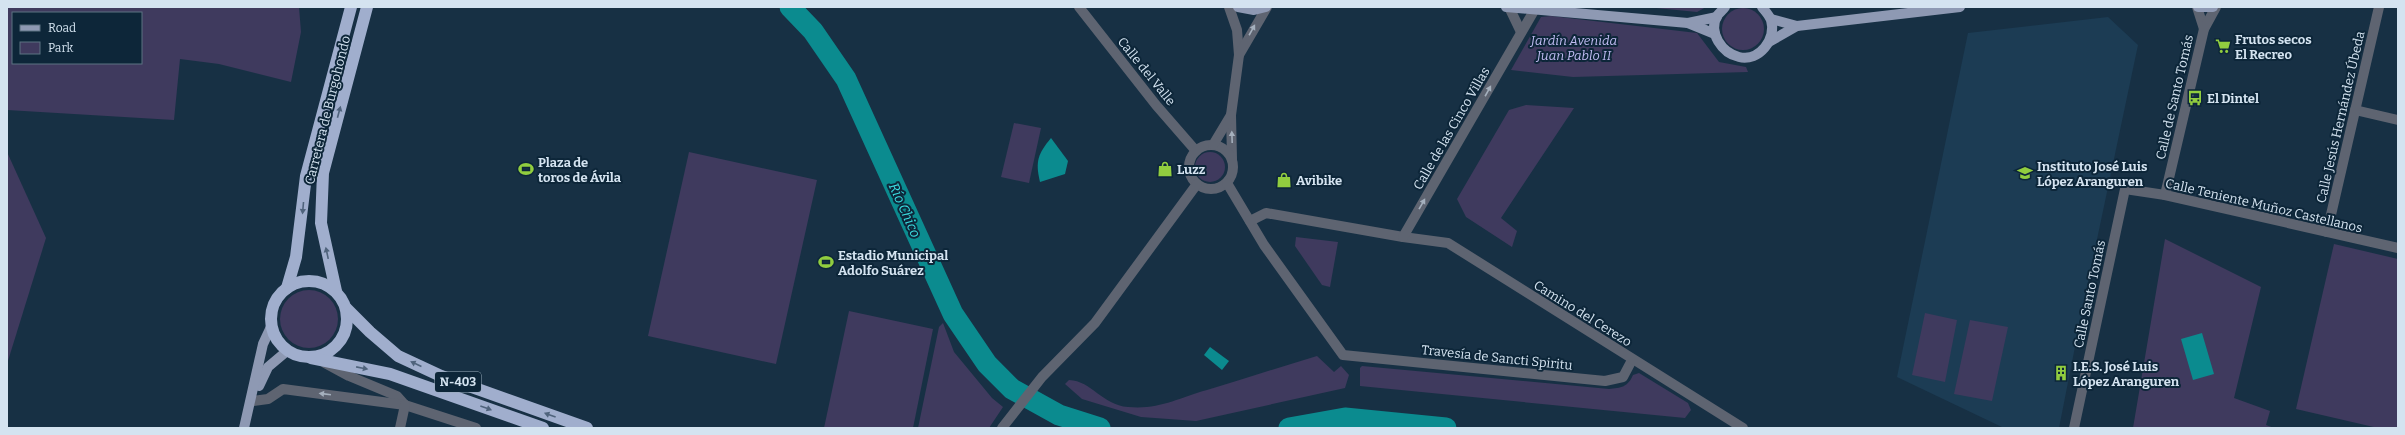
<svg xmlns="http://www.w3.org/2000/svg" width="2405" height="435" viewBox="0 0 2405 435" font-family="Bitter,serif">
<rect width="100%" height="100%" fill="#173044"/>
<!-- built -->
<path fill="#1c3c54" d="M2108,17L2138,45L2084,301L2059,428H2004L1897,377L1968,33Z"/>
<!-- green -->
<g fill="#3f3a5e" fill-rule="evenodd">
<path d="M7,7H299L301,32L291,82L219,64L180,59L174,120L7,110ZM13,13H141V63H13Z"/>
<path d="M1646,7H1706L1697,12Z"/>
<circle cx="1743" cy="29" r="21"/>
<path d="M1551,16L1697,33L1719,62L1746,67L1748,72L1573,77L1511,70L1541,17Z"/>
<path d="M1526,105L1574,108L1501,218L1517,231L1512,247L1466,217L1457,199L1509,110Z"/>
<path d="M1014,123L1041,128L1029,183L1001,177Z"/>
<path d="M7,152L46,238L7,364Z"/>
<path d="M689,152L817,180L776,364L648,336Z"/>
<circle cx="1210" cy="167" r="15"/>
<path d="M1296,237L1338,242L1330,287L1322,285L1295,246Z"/>
<path d="M2165,239L2261,287L2234,398L2270,411L2266,425L2274,428H2133Z"/>
<path d="M2334,244L2398,259V428H2378L2296,409Z"/>
<circle cx="309" cy="319" r="29"/>
<path d="M849,311L933,329L913,428H824Z"/>
<path d="M1925,313L1957,320L1945,382L1912,375Z"/>
<path d="M1970,320L2008,327L1992,401L1954,394Z"/>
<path d="M943,323L954,352L992,398L1003,407L989,428H918L939,327Z"/>
<path d="M1317,356L1334,372L1341,366L1349,375L1345,388L1196,421L1141,417L1082,399L1065,384L1069,380C1092,381 1102,405 1128,407C1159,410 1178,398 1207,390C1244,379 1280,367 1317,356Z"/>
<path d="M1362,366L1609,389C1621,388 1628,387 1633,375L1639,373L1688,403L1691,410L1685,418L1360,386V368Z"/>
</g>
<!-- water -->
<g fill="#0b8b8f">
<path d="M1051,138L1068,161L1065,174L1040,182C1035,161 1038,154 1051,138Z"/>
<path d="M2202,333L2214,374L2193,380L2181,339Z"/>
<path d="M1210,347L1229,361L1222,370L1204,355Z"/>
</g>
<g fill="none" stroke-linecap="round" stroke-linejoin="round">
<!-- river -->
<g stroke="#0b8b8f" stroke-width="21">
<path d="M790,7L813,31L846,79L953,314L987,364L1012,389L1059,415L1100,428"/>
<path d="M1289,428L1345,418L1446,428"/>
</g>
<!-- minor -->
<g stroke="#5e6471" stroke-width="10">
<path d="M1079,7L1156,105L1196,151"/>
<path d="M1229,7L1237,30L1239,55L1231,115L1232,159"/>
<path d="M1509,7L1521,32"/>
<path d="M2197,7L2204,29"/>
<path d="M1239,55L1267,7"/>
<path d="M2355,110L2398,120"/>
<circle cx="1211" cy="167" r="22"/>
<path d="M1213,145L1231,115"/>
<path d="M1227,183L1264,245L1343,355L1605,381L1623,377L1632,360"/>
<path d="M2165,195L2204,29L2216,7"/>
<path d="M1250,221L1266,213L1403,237L1448,243L1743,428"/>
<path d="M2327,232L2379,7"/>
<path d="M1403,237L1535,9"/>
<path d="M325,363L349,376L397,396L405,405"/>
<path d="M253,401L268,399L283,389L405,405L476,428"/>
<path d="M400,428L405,405"/>
<path d="M1002,428L1042,377L1095,323L1197,184"/>
<path d="M2074,428L2125,189L2165,195L2398,248"/>
</g>
<!-- major -->
<g stroke="#8e99b3" stroke-width="10">
<path d="M1238,7L1254,10L1266,7"/>
<path d="M1506,7L1688,23L1715,34"/>
<path d="M1725,7C1723,10 1719,13 1717,16C1708,33 1722,53 1739,57C1759,62 1777,39 1771,20C1769,15 1765,11 1762,7"/>
<path d="M2198,7H2213"/>
<path d="M1771,19L1797,26"/>
<path d="M1688,23L1717,17"/>
<path d="M1769,42L1797,26L1960,7"/>
<path d="M259,386L268,367L287,351"/>
<path d="M244,428L263,344L271,327"/>
</g>
<!-- highway -->
<g stroke="#a0aecd" stroke-width="12">
<circle cx="309" cy="319" r="38"/>
<path d="M287,288L296,257L306,176L351,7"/>
<path d="M336,291L321,223L323,173L367,7"/>
<path d="M346,308L370,332L398,356L441,376L587,428"/>
<path d="M311,358L390,374L543,428"/>
</g>
</g>
<!-- one-way arrows -->
<defs><path id="oneway-solid" d="M-6-.8H1V-3.2L6.5 0L1 3.2V.8H-6Z"/></defs>
<g fill="#a5b0bd">
<use href="#oneway-solid" transform="translate(1252 30) rotate(-61)"/>
<use href="#oneway-solid" transform="translate(1488 91) rotate(-61)"/>
<use href="#oneway-solid" transform="translate(1232 137) rotate(-92)"/>
<use href="#oneway-solid" transform="translate(1422 204) rotate(-60)"/>
<use href="#oneway-solid" transform="translate(325 394) rotate(-173)"/>
</g>
<g fill="#4f637c">
<use href="#oneway-solid" transform="translate(339 112) rotate(-75)"/>
<use href="#oneway-solid" transform="translate(303 208) rotate(95)"/>
<use href="#oneway-solid" transform="translate(327 253) rotate(-102)"/>
<use href="#oneway-solid" transform="translate(416 364) rotate(-155)"/>
<use href="#oneway-solid" transform="translate(362 368) rotate(11)"/>
<use href="#oneway-solid" transform="translate(486 408) rotate(20)"/>
<use href="#oneway-solid" transform="translate(550 415) rotate(-160)"/>
</g>
<!-- icons -->
<defs>
<g id="supermarket-bare" transform="scale(1.2)"><path d="M-6-5.5h2.5l.6 2H6L4.5 2H-2.5L-4.4-4H-6ZM-1.5 3.2a1.3 1.3 0 1 0 .1 0ZM3 3.2a1.3 1.3 0 1 0 .1 0Z" fill="#91cd3f" stroke="#0d2639" stroke-width="2.5" paint-order="stroke"/></g>
<g id="bus-bare" transform="scale(1.2)"><path d="M-5-6H5V4H4V6H2V4H-2V6H-4V4H-5ZM-3.5-4V0h7V-4ZM-3.5 1.2v1.5H-2V1.2ZM2 1.2v1.5H3.5V1.2Z" fill="#91cd3f" stroke="#0d2639" stroke-width="2.5" paint-order="stroke"/></g>
<g id="stadium-bare" transform="scale(1.2)"><path d="M0-5a6.5 5 0 1 0 0 10a6.5 5 0 1 0 0-10ZM-3.5-1.8h7v3.6h-7Z" fill="#91cd3f" stroke="#0d2639" stroke-width="2.5" paint-order="stroke"/></g>
<g id="shop-bare" transform="scale(1.2)"><path d="M-5-2.5h2.3a2.7 3.5 0 0 1 5.4 0H5L5.5 6h-11ZM-1.5-2.5h3a1.5 2.3 0 0 0-3 0Z" fill="#91cd3f" stroke="#0d2639" stroke-width="2.5" paint-order="stroke"/></g>
<g id="school-bare" transform="scale(1.2)"><path d="M0-5L7-2L0 1L-7-2ZM-4 1L0 2.5L4 1V4Q0 6-4 4Z" fill="#91cd3f" stroke="#0d2639" stroke-width="2.5" paint-order="stroke"/></g>
<g id="building-bare" transform="scale(1.2)"><path d="M-4-6H4V6H1V3H-1V6H-4ZM-2.5-4.3h1.7v1.8h-1.7ZM.8-4.3h1.7v1.8H.8ZM-2.5-1h1.7V.8h-1.7ZM.8-1h1.7V.8H.8Z" fill="#91cd3f" stroke="#0d2639" stroke-width="2.5" paint-order="stroke"/></g>
</defs>
<g fill-rule="evenodd">
<use href="#supermarket-bare" x="2223" y="46"/>
<use href="#bus-bare" x="2195" y="98"/>
<use href="#stadium-bare" x="526" y="169"/>
<use href="#shop-bare" x="1165" y="169"/>
<use href="#school-bare" x="2025" y="173"/>
<use href="#shop-bare" x="1284" y="180"/>
<use href="#stadium-bare" x="826" y="262"/>
<use href="#building-bare" x="2061" y="373"/>
</g>
<g text-anchor="middle" stroke-width="4" stroke-linejoin="round" paint-order="stroke">
<!-- shield labels -->
<rect fill="#0d2639" stroke="#98aab9" stroke-width="1" x="435" y="372" width="46" height="20" rx="3"/>
<g font-size="12" font-weight="bold" fill="#d4e3f0">
<text x="458" y="386">N-403</text>
</g>
<!-- poi labels -->
<g font-size="13" font-weight="bold" fill="#d4e3f0" stroke="#0d2639" text-anchor="start">
<text x="2235" y="44">Frutos secos<tspan x="2235" dy="15">El Recreo</tspan></text>
<text x="2207" y="103">El Dintel</text>
<text x="538" y="167">Plaza de<tspan x="538" dy="15">toros de Ávila</tspan></text>
<text x="2037" y="171">Instituto José Luis<tspan x="2037" dy="15">López Aranguren</tspan></text>
<text x="1177" y="174">Luzz</text>
<text x="1296" y="185">Avibike</text>
<text x="838" y="260">Estadio Municipal<tspan x="838" dy="15">Adolfo Suárez</tspan></text>
<text x="2073" y="371">I.E.S. José Luis<tspan x="2073" dy="15">López Aranguren</tspan></text>
</g>
<!-- park labels -->
<g font-size="13" font-style="italic" fill="#bfbaf0" stroke="#0d2639">
<text x="1574" y="45">Jardín Avenida<tspan x="1574" dy="15">Juan Pablo II</tspan></text>
</g>
<!-- street labels -->
<g font-size="13" fill="#d4e3f0" stroke="#0d2639">
<text transform="translate(1147 71) rotate(51)" y="5">Calle del Valle</text>
<text transform="translate(2174 97) rotate(-77)" y="5">Calle de Santo Tomás</text>
<text transform="translate(327 110) rotate(-76)" y="5">Carretera de Burgohondo</text>
<text transform="translate(2340 117) rotate(-77)" y="5">Calle Jesús Hernández Úbeda</text>
<text transform="translate(1451 128) rotate(-60)" y="5">Calle de las Cinco Villas</text>
<text transform="translate(2264 205) rotate(13)" y="5">Calle Teniente Muñoz Castellanos</text>
<text transform="translate(2089 294) rotate(-78)" y="5">Calle Santo Tomás</text>
<text transform="translate(1583 313) rotate(32)" y="5">Camino del Cerezo</text>
<text transform="translate(1497 357) rotate(6)" y="5">Travesía de Sancti Spiritu</text>
</g>
<!-- water labels -->
<g font-size="14" font-style="italic" fill="#3bdbdf" stroke="#0d2639">
<text transform="translate(905 210) rotate(66)" y="5">Río Chico</text>
</g>
</g>
<!-- border -->
<rect width="2405" height="435" fill="none" stroke="#d4e3f0" stroke-width="16"/>
<!-- legend -->
<rect x="12" y="12" width="130" height="52" fill="#0d2639" stroke="#5d7282"/>
<rect x="20" y="25" width="20" height="6" fill="#8e99b3" stroke="#5d7282"/>
<text x="48" y="32" font-size="12" fill="#d4e3f0">Road</text>
<rect x="20" y="42" width="20" height="12" fill="#3f3a5e" stroke="#5d7282"/>
<text x="48" y="52" font-size="12" fill="#d4e3f0">Park</text>
</svg>
